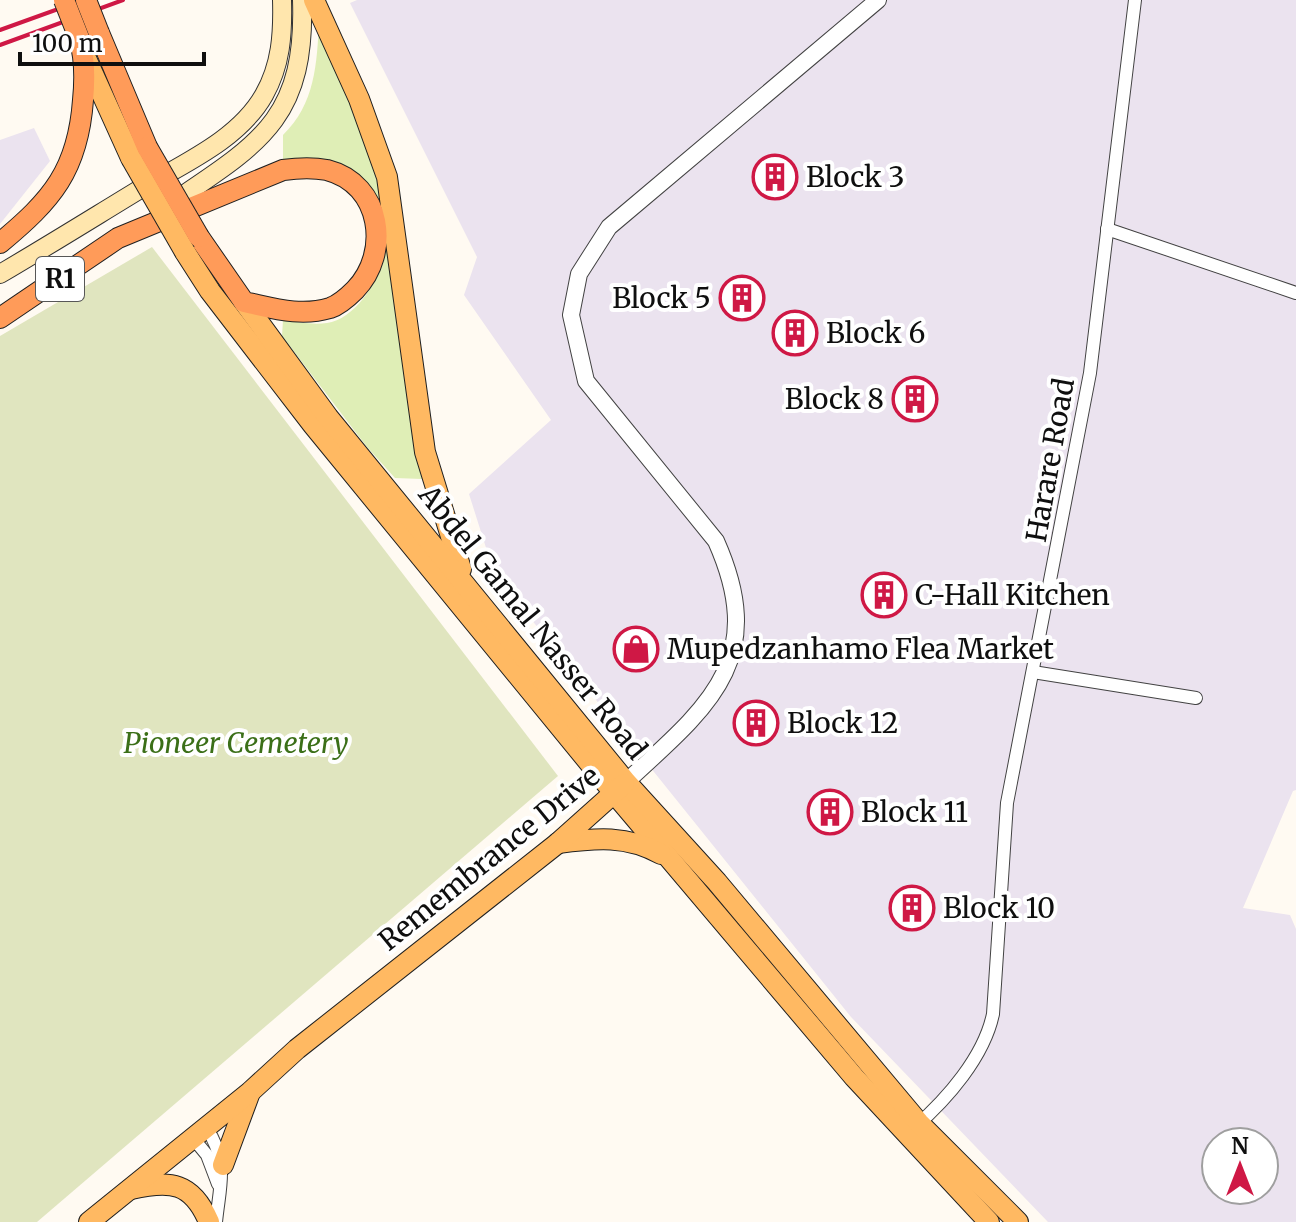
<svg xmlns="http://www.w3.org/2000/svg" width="1296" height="1222" viewBox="0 0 1296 1222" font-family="Merriweather,serif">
<rect width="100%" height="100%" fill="#fffaf2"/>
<!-- industrial -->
<g fill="#ebe3ef" fill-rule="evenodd">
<path d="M357,0H1296V790L1293,791L1243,908L1290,915L1296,929V1222H1048L851,1017L494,573L469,494L551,420L464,295L477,257L350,3ZM1216,1142H1264V1190H1216Z"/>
<path d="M34,128L50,161L0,224V140Z"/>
</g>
<!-- green -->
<path fill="#dfeeb6" d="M319,21L347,84L366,149L381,182L404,371L422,479L395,478L367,447L282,336L283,320C297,322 313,325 327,323C363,318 394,257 385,224C382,214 375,204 371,195L283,161V135C315,104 317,64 319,21Z"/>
<!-- cemetery -->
<path fill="#e0e5bf" d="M152,247L558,776L37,1222H0V336Z"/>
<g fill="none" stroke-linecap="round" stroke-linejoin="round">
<!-- minor casing -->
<g stroke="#424242" stroke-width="14">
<g id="minor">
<path d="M1107,229L1296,293"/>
<path d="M1033,672L1196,698"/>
<path d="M206,1127C229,1162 220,1183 216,1222"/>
<path d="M915,1127C947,1099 984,1057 993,1014L1007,803L1090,373L1135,0"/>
<path d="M193,1138L207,1155L218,1184"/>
</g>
</g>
<!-- tertiary casing -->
<g stroke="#424242" stroke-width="18">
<path id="tertiary" d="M626,782C709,706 769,660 716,541L586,381L571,315L579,274L609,227L878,0"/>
</g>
<!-- secondary casing -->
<g stroke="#313131" stroke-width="20">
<g id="secondary">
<path d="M167,206C259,144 306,120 302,0"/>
<path d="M0,274C46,247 91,219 137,191C180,165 238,141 264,95C281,65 283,34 282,0"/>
</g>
</g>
<!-- primary casing -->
<g stroke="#202020" stroke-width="22">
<g id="primary">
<path d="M314,0L359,99L387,177L425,452L461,569"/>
<path d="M83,52L131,158"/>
<path d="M185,252L210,291L313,425L614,793L854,1077L989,1222"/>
<path d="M244,302L328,417L626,782L717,882L919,1123L1018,1222"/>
<path d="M558,843C596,838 627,835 661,854"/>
<path d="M223,1165L249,1095"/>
<path d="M131,1189C171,1180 192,1182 209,1222"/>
<path d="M89,1222L250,1092L297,1049L558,843L624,784"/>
</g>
</g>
<!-- trunk casing -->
<g stroke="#202020" stroke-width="22">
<g id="trunk">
<path d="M99,33L147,147"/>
<path d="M0,243C52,200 78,170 83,100C85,80 85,57 79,38"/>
<path d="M0,318L118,238L283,170C297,168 312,167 327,170C382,184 391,253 355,290C348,297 339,305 330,308C300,317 273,308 244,302L199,237"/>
</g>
</g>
<!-- minor -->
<use href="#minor" stroke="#fff" stroke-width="12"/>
<!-- tertiary -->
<use href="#tertiary" stroke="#fff" stroke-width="16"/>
<!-- secondary -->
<use href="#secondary" stroke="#ffe6ad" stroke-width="18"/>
<!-- primary -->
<use href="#primary" stroke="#ffb962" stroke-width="20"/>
<!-- trunk -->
<use href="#trunk" stroke="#ff9b59" stroke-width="20"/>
<!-- rail -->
<g stroke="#cf1845" stroke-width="4">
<path d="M0,30L83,0"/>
<path d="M0,45L123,0"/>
</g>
<!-- primary-bridge casing -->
<g stroke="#202020" stroke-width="22" stroke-linecap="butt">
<path id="primary-bridge" d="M131,158L185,252"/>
</g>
<!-- trunk-bridge casing -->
<g stroke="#202020" stroke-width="22" stroke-linecap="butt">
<g id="trunk-bridge">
<path d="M64,0L79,38"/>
<path d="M86,0L99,33"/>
<path d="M147,147L199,237"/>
</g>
</g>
<!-- primary-bridge -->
<use href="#primary-bridge" stroke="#ffb962" stroke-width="20"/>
<!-- trunk-bridge -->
<use href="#trunk-bridge" stroke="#ff9b59" stroke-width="20"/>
</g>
<!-- icons -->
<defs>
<g id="building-ring" transform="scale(2.3)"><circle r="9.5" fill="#fff" stroke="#cf1845" stroke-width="1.5"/><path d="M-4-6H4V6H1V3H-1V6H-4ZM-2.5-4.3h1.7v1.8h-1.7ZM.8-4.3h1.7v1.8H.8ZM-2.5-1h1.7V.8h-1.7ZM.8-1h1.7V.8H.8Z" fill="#cf1845"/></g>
<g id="shop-ring" transform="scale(2.3)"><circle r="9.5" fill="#fff" stroke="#cf1845" stroke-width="1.5"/><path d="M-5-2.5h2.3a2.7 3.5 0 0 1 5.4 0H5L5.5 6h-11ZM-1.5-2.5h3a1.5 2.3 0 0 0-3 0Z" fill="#cf1845"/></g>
</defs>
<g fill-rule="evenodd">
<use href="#building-ring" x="775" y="177"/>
<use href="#building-ring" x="742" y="298"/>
<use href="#building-ring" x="795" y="333"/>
<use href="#building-ring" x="915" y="399"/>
<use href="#building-ring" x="884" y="595"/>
<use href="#shop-ring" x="636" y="649"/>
<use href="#building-ring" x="756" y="723"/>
<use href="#building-ring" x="830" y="812"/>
<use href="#building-ring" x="912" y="908"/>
</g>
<g text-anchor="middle" stroke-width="8" stroke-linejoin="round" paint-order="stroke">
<!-- shield labels -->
<rect fill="#fff" stroke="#575757" stroke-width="2" x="36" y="257" width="48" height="44" rx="6"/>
<g font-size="26" font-weight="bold" fill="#0f0f0f">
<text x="60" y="288">R1</text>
</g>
<!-- poi labels -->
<g font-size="28" fill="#0f0f0f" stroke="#fff" text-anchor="start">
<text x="806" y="187">Block 3</text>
<text x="711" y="308" text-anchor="end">Block 5</text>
<text x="826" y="343">Block 6</text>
<text x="884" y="409" text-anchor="end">Block 8</text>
<text x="915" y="605">C-Hall Kitchen</text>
<text x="667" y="659">Mupedzanhamo Flea Market</text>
<text x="787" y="733">Block 12</text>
<text x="861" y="822">Block 11</text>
<text x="943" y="918">Block 10</text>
</g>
<!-- street labels -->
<g font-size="28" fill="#0f0f0f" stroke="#fff">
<text transform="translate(1050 460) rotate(-80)" y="10">Harare Road</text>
<text transform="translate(533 622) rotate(51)" y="10">Abdel Gamal Nasser Road</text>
<text transform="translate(489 858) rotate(-39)" y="10">Remembrance Drive</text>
</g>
<!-- park labels -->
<g font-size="28" font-style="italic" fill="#3b6f18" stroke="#fff">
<text x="236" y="753">Pioneer Cemetery</text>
</g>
</g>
<!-- north arrow -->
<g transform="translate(1240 1166)"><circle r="38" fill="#ffffff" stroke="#9f9f9f" stroke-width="2"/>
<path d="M0-6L14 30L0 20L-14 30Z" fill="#cf1845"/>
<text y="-12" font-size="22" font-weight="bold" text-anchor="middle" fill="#0f0f0f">N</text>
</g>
<!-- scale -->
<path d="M20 52v12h184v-12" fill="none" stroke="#0f0f0f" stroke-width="4"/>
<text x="32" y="52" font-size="24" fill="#0f0f0f" stroke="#ffffff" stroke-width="6" paint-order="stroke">100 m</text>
</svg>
